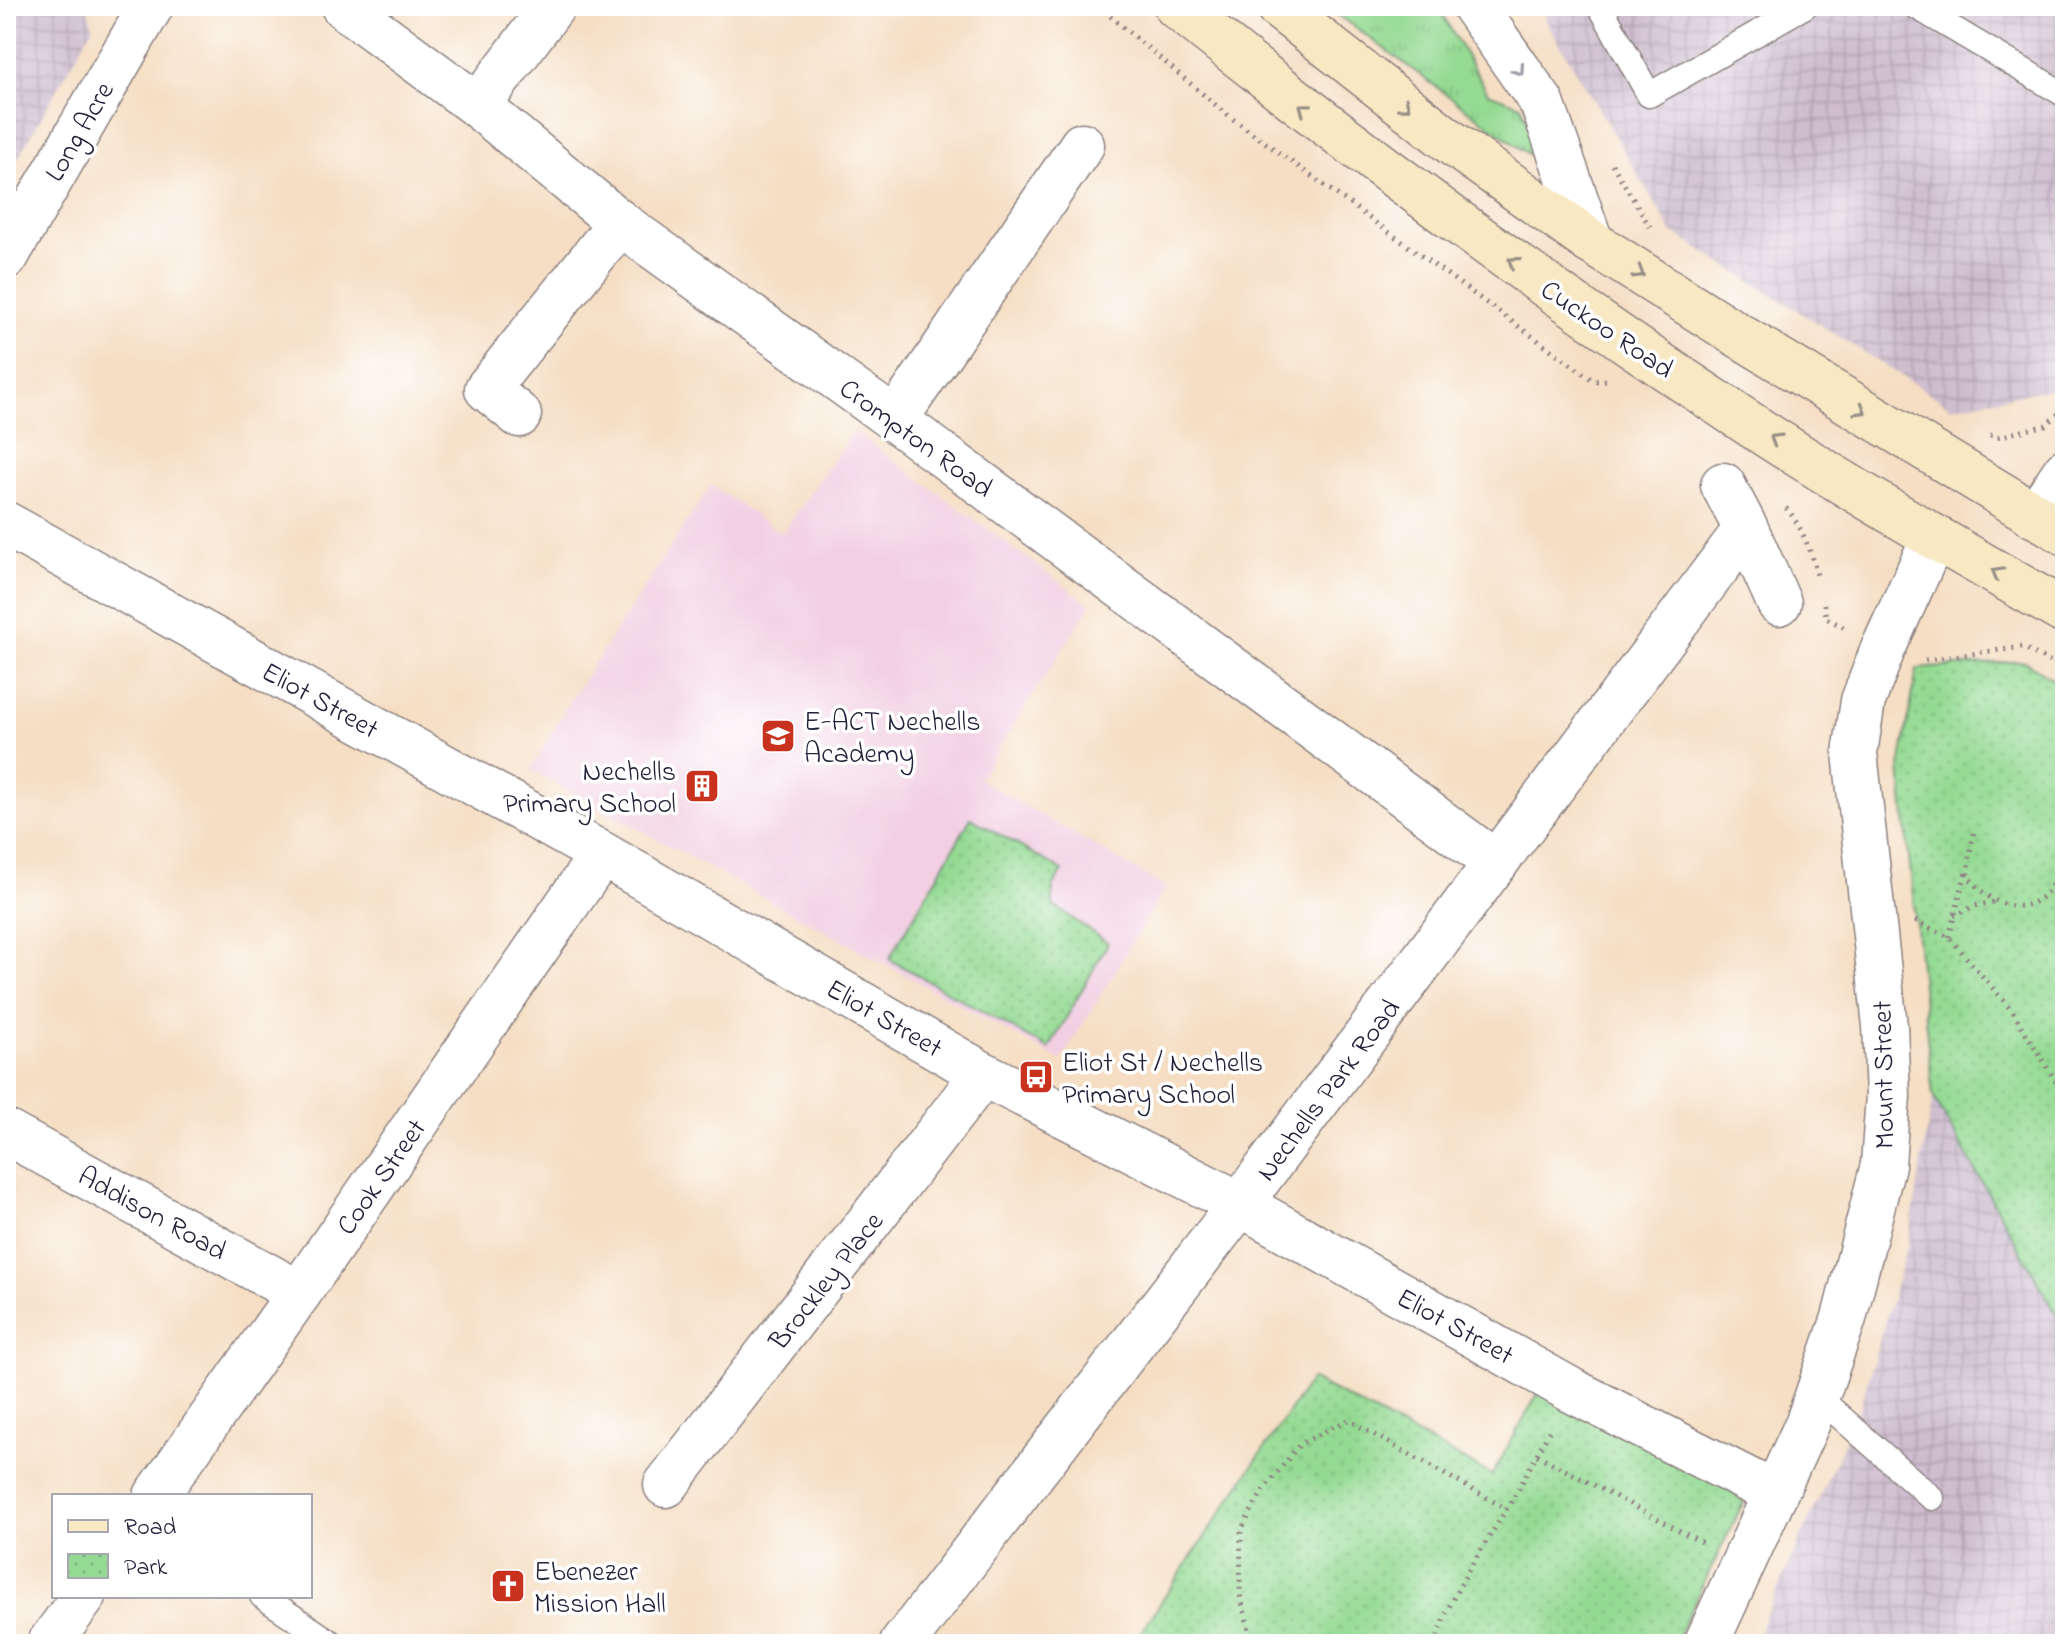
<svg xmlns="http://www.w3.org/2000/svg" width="2071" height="1650" viewBox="0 0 2071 1650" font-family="'Indie Flower',sans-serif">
<defs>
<pattern id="industrial-grid" width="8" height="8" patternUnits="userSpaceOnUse" patternTransform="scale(2)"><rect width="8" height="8" fill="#cfbdcf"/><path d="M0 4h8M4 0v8" fill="none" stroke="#b1a2b3"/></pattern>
<pattern id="grass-tufts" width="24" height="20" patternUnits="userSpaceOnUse" patternTransform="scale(2)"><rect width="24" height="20" fill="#94da93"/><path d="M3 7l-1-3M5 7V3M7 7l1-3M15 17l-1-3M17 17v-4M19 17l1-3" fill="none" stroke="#7fbb80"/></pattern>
<pattern id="park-dots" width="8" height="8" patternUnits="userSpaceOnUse" patternTransform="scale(2)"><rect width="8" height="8" fill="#94da93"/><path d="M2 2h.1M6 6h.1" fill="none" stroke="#7fbb80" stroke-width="1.8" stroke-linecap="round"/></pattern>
</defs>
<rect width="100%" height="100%" fill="#fff"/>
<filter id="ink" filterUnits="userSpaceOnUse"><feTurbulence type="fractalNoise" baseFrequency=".0125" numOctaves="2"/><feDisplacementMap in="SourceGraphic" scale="16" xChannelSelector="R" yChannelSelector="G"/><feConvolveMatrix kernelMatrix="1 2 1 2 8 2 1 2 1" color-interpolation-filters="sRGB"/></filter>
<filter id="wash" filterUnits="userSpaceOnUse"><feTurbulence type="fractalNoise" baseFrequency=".006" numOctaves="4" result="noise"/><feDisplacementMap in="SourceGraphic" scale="32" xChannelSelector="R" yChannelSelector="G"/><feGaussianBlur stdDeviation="1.8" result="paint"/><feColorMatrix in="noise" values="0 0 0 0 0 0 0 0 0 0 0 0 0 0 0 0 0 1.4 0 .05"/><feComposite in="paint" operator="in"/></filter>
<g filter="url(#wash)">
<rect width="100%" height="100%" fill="#f5dec3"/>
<!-- built -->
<path fill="#f2cfe1" d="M854,431L1091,605L979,779L1166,887L1061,1061L531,770L569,702L711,485L782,533Z"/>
<!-- industrial -->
<g fill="url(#industrial-grid)">
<path d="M6,6H87L93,27L6,179Z"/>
<path d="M1546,6H2065V386L1951,407L1672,232L1545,19Z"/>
<path d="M1933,1096L2065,1329V1644H1753L1860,1407L1908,1243Z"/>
</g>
<!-- grass -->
<path fill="url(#grass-tufts)" stroke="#5b7e67" stroke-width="2" d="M1326,6H1437L1488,93L1521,105L1543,165Z"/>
<!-- park -->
<g fill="url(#park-dots)" stroke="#5b7e67" stroke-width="2">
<path d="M2024,661L2065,687V1329L1933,1096L1900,767L1917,669Z"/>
<path d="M971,818L1063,871L1053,887V905L1108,943L1049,1049L889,959Z"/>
<path d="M1311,1379L1492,1475L1541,1388L1746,1497L1674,1644H1133Z"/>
</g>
</g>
<g filter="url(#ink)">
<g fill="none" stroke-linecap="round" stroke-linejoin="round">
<!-- service casing -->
<g stroke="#8c807f" stroke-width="27">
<g id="service">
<path d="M1600,6L1649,95L1805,6"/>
<path d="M1915,6L2065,95"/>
<path d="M1817,1396L1932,1498"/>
<path d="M262,1596L333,1644"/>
</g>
</g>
<!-- minor casing -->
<g stroke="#8c807f" stroke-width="47">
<g id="minor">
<path d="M343,6L478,106L620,223L895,420L1496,863"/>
<path d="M1474,6L1542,103L1591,242"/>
<path d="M478,106L553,6"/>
<path d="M519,415L487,389L620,223"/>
<path d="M895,420L1082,145"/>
<path d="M1723,485L1746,529L1779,603"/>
<path d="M2035,516L2065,471"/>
<path d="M6,524L602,854L983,1074L1240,1204L1571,1390L1774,1493"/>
<path d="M6,1132L299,1293"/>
<path d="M666,1485L983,1074"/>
<path d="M156,1496L299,1293L602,854"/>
<path d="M49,1644L84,1596"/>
<path d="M902,1644L1240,1204L1746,529"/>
<path d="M1706,1644L1808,1422L1844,1318L1883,1165L1888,1096L1885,1026L1855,753L1863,701L1883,649L1934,537"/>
</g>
</g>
<!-- tertiary casing -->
<g stroke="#8c807f" stroke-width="47">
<path id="tertiary" d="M6,257L151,6"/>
</g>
<!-- secondary casing -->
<g stroke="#8c807f" stroke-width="47">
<g id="secondary">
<path d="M1176,6C1355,150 1540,286 1733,413C1840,484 1953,548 2065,612"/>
<path d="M1277,6L1452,143L1591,242L1738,335L2065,533"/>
</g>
</g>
<!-- path -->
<g stroke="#8c807f" stroke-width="5" stroke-dasharray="2 6" stroke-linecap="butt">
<path d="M1098,6L1230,117L1594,381L1606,380"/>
<path d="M1612,164L1650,227"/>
<path d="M1990,435L1998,437L2046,425L2065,408"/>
<path d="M1786,508C1802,526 1811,552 1817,575"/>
<path d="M1824,604L1826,618L1847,629"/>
<path d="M1925,660L2023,647L2065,671"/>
<path d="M1974,833L1969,857L1968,876C1986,901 2020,920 2046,893C2054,884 2059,870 2065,859"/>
<path d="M1954,916L1974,906L1993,902"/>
<path d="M1915,921L1949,937L2013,1012L2065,1096"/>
<path d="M1949,937L1966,872"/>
<path d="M1537,1455L1705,1544"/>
<path d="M1253,1644L1240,1595L1241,1530L1262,1492L1300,1444L1348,1420L1507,1509"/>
<path d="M1436,1644C1445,1602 1481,1551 1504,1513C1522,1485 1536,1455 1552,1426"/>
</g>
<!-- service -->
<use href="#service" stroke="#fff" stroke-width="24"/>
<!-- minor -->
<use href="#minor" stroke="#fff" stroke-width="44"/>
<!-- tertiary -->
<use href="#tertiary" stroke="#fff" stroke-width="44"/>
<!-- secondary -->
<use href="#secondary" stroke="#f8e8c3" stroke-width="44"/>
</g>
<!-- one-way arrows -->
<defs><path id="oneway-chevron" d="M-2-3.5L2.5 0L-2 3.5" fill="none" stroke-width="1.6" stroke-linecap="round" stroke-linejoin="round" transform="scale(2)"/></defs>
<use stroke="#9c9ca7" href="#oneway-chevron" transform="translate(1519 70) rotate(55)"/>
<g stroke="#988f86">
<use href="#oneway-chevron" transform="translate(1405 106) rotate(38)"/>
<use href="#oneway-chevron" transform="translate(1304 108) rotate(-143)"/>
<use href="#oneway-chevron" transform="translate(1513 262) rotate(-145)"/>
<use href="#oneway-chevron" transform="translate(1639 273) rotate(32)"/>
<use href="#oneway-chevron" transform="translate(1861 410) rotate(31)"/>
<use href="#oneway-chevron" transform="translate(1775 439) rotate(-148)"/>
<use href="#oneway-chevron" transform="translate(1997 573) rotate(-150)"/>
</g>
</g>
<!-- icons -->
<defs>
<g id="school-square" transform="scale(1.8)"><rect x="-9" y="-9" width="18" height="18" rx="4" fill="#c8321e" stroke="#fff"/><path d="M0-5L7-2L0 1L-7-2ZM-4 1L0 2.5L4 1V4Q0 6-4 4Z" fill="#fff"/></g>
<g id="building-square" transform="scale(1.8)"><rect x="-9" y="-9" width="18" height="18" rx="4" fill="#c8321e" stroke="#fff"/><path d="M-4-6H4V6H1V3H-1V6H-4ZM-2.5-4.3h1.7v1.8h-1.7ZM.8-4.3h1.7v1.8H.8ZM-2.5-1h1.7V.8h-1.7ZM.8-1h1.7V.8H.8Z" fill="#fff"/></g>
<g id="bus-square" transform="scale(1.8)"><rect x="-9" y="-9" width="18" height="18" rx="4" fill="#c8321e" stroke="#fff"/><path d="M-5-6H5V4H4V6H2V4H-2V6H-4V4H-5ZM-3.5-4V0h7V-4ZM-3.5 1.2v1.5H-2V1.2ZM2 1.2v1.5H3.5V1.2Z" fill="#fff"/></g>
<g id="church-square" transform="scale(1.8)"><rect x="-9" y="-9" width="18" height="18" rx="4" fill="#c8321e" stroke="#fff"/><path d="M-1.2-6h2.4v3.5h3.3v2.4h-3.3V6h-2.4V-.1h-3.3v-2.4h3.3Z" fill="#fff"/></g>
</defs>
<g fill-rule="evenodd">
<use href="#school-square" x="778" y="736"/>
<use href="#building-square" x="702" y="786"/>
<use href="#bus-square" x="1036" y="1077"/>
<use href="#church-square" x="508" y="1586"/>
</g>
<g text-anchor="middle" stroke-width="7" stroke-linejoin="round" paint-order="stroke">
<!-- street labels -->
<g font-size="28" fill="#22223b" stroke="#fff">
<text transform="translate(78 131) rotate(-60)" y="10">Long Acre</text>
<text transform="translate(1608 328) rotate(34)" y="10">Cuckoo Road</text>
<text transform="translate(917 437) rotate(36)" y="10">Crompton Road</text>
<text transform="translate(321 699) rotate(29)" y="10">Eliot Street</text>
<text transform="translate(885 1017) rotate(30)" y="10">Eliot Street</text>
<text transform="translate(1882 1075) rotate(-91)" y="10">Mount Street</text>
<text transform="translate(1327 1089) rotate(-53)" y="10">Nechells Park Road</text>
<text transform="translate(380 1176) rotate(-55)" y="10">Cook Street</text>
<text transform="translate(153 1212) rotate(29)" y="10">Addison Road</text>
<text transform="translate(825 1280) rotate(-52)" y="10">Brockley Place</text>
<text transform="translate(1456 1325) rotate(29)" y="10">Eliot Street</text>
</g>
<!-- poi labels -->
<g font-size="28" fill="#22223b" stroke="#fff" text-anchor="start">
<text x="804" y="730">E-ACT Nechells<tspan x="804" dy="32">Academy</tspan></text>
<text x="676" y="780" text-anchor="end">Nechells<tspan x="676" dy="32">Primary School</tspan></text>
<text x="1062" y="1071">Eliot St / Nechells<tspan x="1062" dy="32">Primary School</tspan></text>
<text x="534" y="1580">Ebenezer<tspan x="534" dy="32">Mission Hall</tspan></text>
</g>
</g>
<!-- margin -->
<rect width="2071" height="1650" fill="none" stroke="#fff" stroke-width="32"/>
<!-- legend -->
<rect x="52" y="1494" width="260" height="104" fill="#ffffff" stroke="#a7a7b1" stroke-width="2"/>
<rect x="68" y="1520" width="40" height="12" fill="#f8e8c3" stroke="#a7a7b1" stroke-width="2"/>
<text x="124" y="1534" font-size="24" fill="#22223b">Road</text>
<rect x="68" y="1554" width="40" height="24" fill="url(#park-dots)" stroke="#a7a7b1" stroke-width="2"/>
<text x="124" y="1574" font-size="24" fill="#22223b">Park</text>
</svg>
